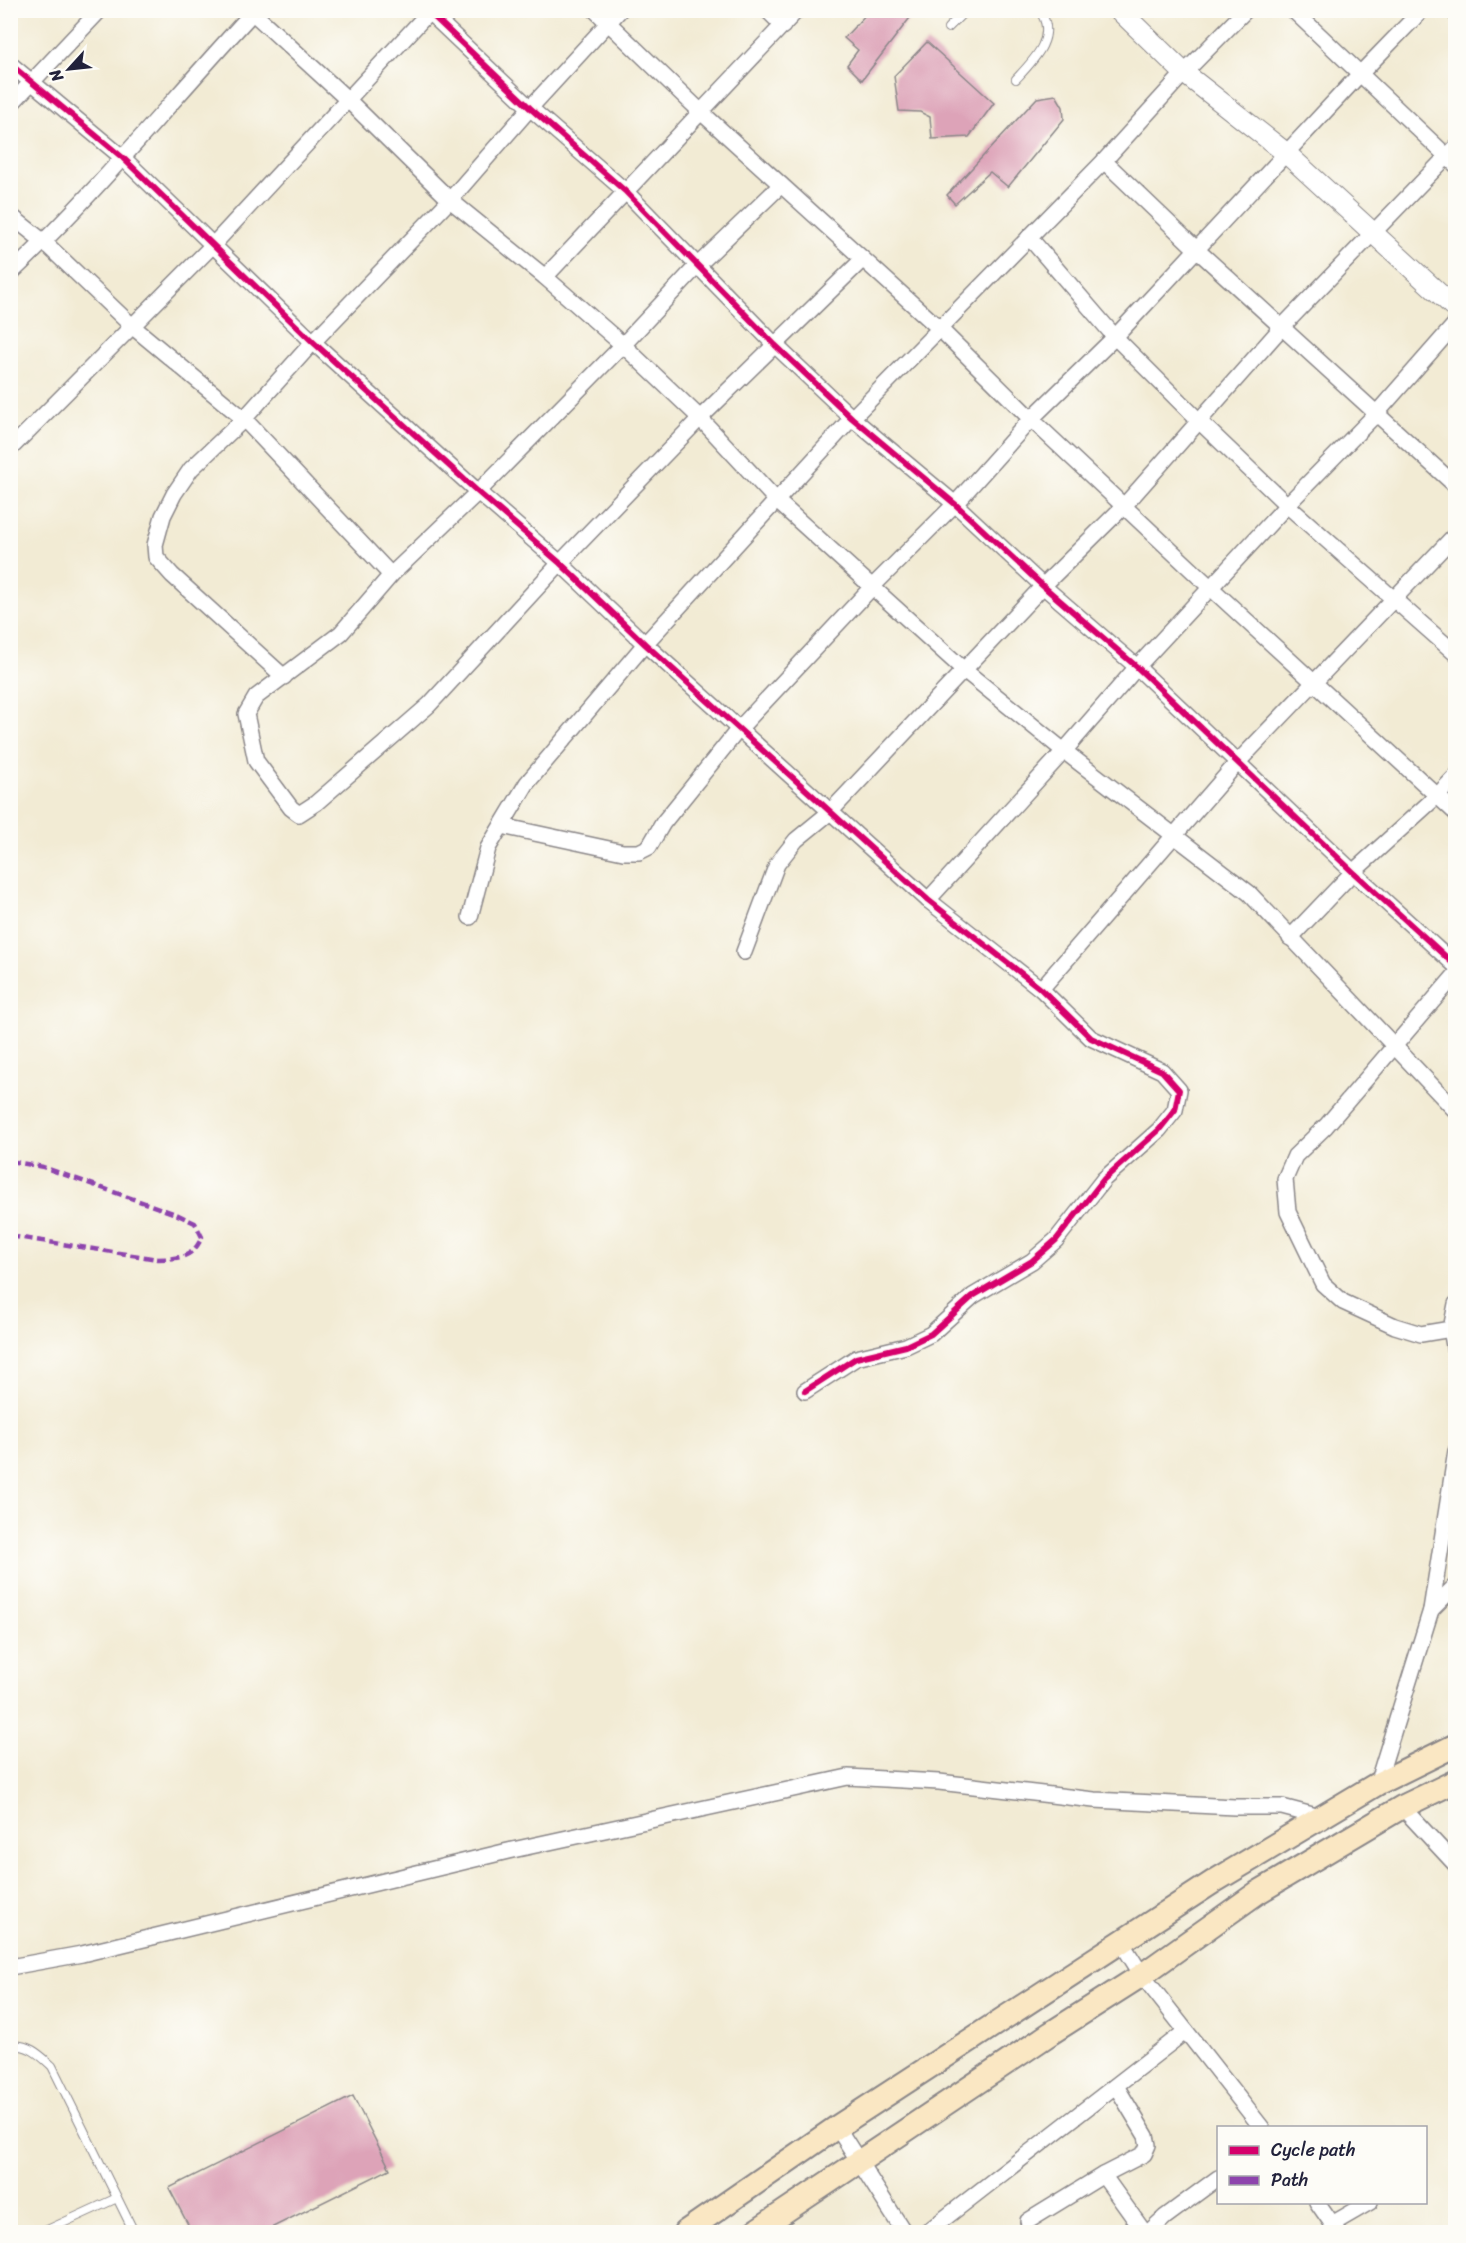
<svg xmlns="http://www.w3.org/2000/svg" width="1466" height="2243" viewBox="0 0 1466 2243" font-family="Sriracha,sans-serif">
<rect width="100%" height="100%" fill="#fdfcf7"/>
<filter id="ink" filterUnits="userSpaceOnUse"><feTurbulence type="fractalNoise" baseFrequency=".0167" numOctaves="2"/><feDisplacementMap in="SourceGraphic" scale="12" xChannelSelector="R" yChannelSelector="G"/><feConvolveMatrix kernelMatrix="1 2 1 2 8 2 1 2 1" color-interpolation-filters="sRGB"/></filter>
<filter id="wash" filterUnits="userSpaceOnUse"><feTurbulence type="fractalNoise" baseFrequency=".008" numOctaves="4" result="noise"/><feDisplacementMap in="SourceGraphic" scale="24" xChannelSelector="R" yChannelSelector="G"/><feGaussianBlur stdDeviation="1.35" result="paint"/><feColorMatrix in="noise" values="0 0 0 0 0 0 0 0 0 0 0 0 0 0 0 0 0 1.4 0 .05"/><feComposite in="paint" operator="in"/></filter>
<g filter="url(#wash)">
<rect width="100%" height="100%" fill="#f2ebd4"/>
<g id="blocks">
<!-- building -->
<g fill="#dda3b8">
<path d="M870,10H916L862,80L847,65L858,50L844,38Z"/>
<path d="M927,42L994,103L969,137L932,139L930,117L920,112L899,111L894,76Z"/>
<path d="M1056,95L1063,107L1064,119L1008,187L990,172L955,204L947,195L1037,98Z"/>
<path d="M353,2096L390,2169L263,2232H192L169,2188Z"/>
</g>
</g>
</g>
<g filter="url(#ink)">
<use href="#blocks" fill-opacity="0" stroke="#8a8688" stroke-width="1.5"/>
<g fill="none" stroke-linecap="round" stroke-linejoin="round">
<!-- service casing -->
<g stroke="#8a8688" stroke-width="10">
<g id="service">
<path d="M948,28L966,10"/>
<path d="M1016,79C1033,61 1059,36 1039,10"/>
<path d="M10,2046C28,2043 40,2055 52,2066L134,2232"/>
<path d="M43,2232L117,2198"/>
</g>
</g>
<!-- minor casing -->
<g stroke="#8a8688" stroke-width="18">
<g id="minor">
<path d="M250,10L348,100L450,200L545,277L623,345L700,418L777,501L964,670L1064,751L1249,893L1456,1111"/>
<path d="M427,10L530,108L625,191L775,345L852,418L955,504L1043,586L1137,667L1353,872L1456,966"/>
<path d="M595,10L701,112L939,328L1031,419L1211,588L1456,813"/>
<path d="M767,10L783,26"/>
<path d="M1293,10L1456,165"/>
<path d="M1452,10L1456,14"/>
<path d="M10,64L123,158L313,342L478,492L560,563L645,644L928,900L1041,989L1091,1038L1162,1071L1179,1090L1175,1110L1159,1130L1104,1179L1056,1240L1032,1261L973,1296L931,1334L906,1346L856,1358L805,1391"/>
<path d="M10,105L100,10"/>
<path d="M1104,161L1197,250L1456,486"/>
<path d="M781,185L697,266L623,345L478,492L391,575L341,633L256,697L246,714L256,761L291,808L299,814L316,803L429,705L560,563L700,418L863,259"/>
<path d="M10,215L44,242L132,326L244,419L391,575"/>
<path d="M1029,237L1115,337L1198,420L1287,505L1456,654"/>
<path d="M10,274C98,192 173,98 255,10"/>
<path d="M545,277L797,10"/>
<path d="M10,449L213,245L431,10"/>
<path d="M284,677L172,575L156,557L155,545L163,516L174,494L191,469L244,419L313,342L450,200L530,108L620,10"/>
<path d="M502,826L623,852H639L649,847L663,823L738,730L873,586L955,504L1031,419L1115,337L1359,75L1422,10"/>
<path d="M928,900L1064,751L1137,667L1287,505L1376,414L1456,323"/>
<path d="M470,917L488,848L527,783L645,644L852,418L1104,161L1184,73L1246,10"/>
<path d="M1290,938L1353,872L1437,796L1456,776"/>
<path d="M744,952L777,864L796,840L829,813L1043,586L1124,506L1282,327L1456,147"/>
<path d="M1041,989L1237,763L1456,534"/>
<path d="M1456,1304L1451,1329L1456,1357"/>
<path d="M1451,1329L1421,1334L1395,1326L1343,1302L1323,1284L1288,1212L1285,1179L1295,1156L1326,1126L1456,974"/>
<path d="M1431,1610L1456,1585"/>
<path d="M1377,1784L1431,1610L1456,1451"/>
<path d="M1402,1807L1456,1865"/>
<path d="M1121,1942L1142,1975L1262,2128"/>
<path d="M10,1967L82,1954L508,1851L848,1777L939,1782L1094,1800L1235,1807H1282L1320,1817"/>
<path d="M837,2127L904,2232"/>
<path d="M1103,2175L1144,2232"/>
<path d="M1317,2202L1338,2232"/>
<path d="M1028,2221L1103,2175L1144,2154L1148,2145L1146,2136L1116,2086"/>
<path d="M1332,2224L1370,2202"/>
<path d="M927,2232L1186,2031"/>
<path d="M1149,2232L1165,2217L1218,2178"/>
</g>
</g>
<!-- tertiary casing -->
<g stroke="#8a8688" stroke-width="22">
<path id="tertiary" d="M1119,10L1184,73L1286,153L1456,309"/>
</g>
<!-- secondary casing -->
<g stroke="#8a8688" stroke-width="26">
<g id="secondary">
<path d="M685,2232L837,2127L1213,1882L1377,1784L1456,1745"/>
<path d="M754,2232L1051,2033L1142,1975L1257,1893L1402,1807L1456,1781"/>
</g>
</g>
<!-- service -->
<use href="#service" stroke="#fff" stroke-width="8"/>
<!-- minor -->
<use href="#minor" stroke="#fff" stroke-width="15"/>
<!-- tertiary -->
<use href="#tertiary" stroke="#fff" stroke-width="20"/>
<!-- secondary -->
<use href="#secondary" stroke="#fae7c3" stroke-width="22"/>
<!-- quiet -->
<path stroke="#8e44ad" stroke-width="4.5" stroke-dasharray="9 4.5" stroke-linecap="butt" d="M10,1161L43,1167L176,1214L195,1223L202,1237C192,1259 180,1258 158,1259L10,1236"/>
<!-- cycleway casing -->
<g stroke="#fdfcf7" stroke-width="10">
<g id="cycleway">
<path d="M427,10L530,108L625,191L775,345L852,418L955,504L1043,586L1137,667L1353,872L1456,966"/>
<path d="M10,64L123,158L313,342L478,492L560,563L645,644L928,900L1041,989L1091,1038L1162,1071L1179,1090L1175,1110L1159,1130L1104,1179L1056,1240L1032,1261L973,1296L931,1334L906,1346L856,1358L805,1391"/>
</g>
</g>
<!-- cycleway -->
<use href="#cycleway" stroke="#d6006c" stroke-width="6"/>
</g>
</g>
<!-- margin -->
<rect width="1466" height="2243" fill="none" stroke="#fdfcf7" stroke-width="36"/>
<!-- legend -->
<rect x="1217" y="2126" width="210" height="78" fill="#fdfcf7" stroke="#a5a5ac" stroke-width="1.5"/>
<rect x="1229" y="2146" width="30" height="9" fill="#d6006c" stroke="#a5a5ac" stroke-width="1.5"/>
<text x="1271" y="2156" font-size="18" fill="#22223b">Cycle path</text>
<rect x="1229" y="2176" width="30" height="9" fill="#8e44ad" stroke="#a5a5ac" stroke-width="1.5"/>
<text x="1271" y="2186" font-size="18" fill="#22223b">Path</text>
<!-- north arrow -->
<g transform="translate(69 69) rotate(243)" stroke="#fdfcf7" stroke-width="4.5" paint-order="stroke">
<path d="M0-4.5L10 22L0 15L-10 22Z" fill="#22223b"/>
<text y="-9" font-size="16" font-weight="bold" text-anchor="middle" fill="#22223b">N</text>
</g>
</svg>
